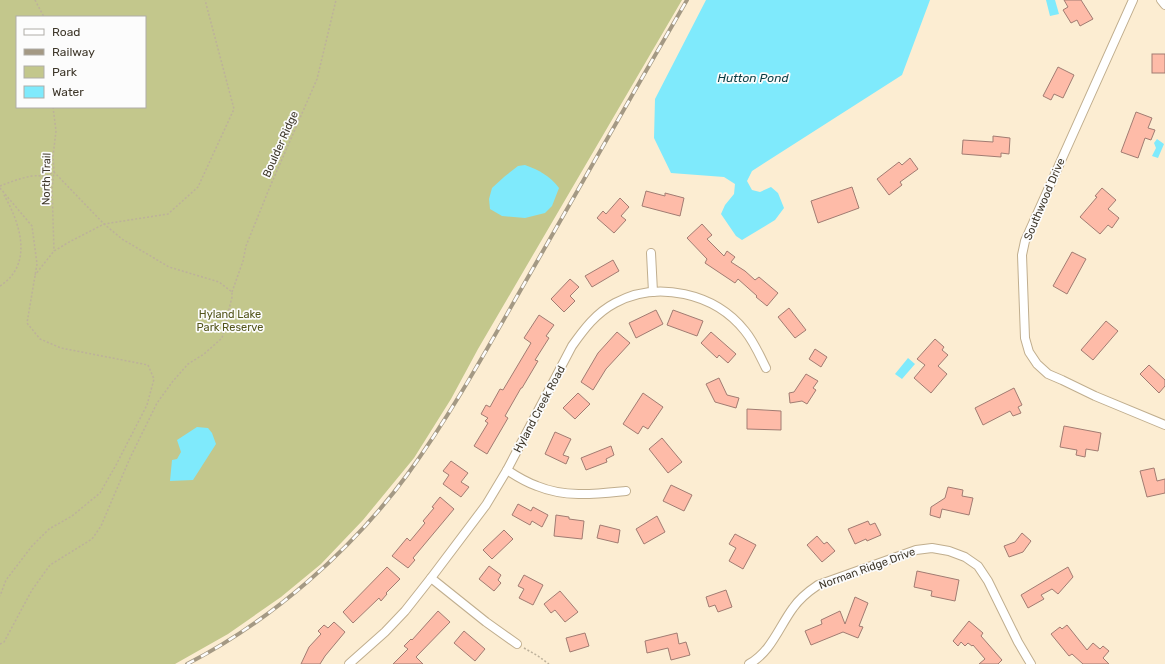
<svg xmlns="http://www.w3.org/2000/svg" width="1165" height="664" viewBox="0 0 1165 664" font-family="Rubik,sans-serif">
<rect width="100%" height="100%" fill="#fcedd2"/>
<!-- green -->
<path fill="#c3c78c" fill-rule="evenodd" d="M0,0H682L478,349L451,399L414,458L363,520L321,564L281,597L228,634L175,664H0ZM17,17H145V107H17Z"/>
<!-- water -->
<g fill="#7feafc">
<path d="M706,0H930L902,75L752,171L747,181L752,190L760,192L771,187L778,193L784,208L775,220L742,240L736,236L721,214L725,205L734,194L735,184L724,177L671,173L654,138L655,99Z"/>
<path d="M1046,0H1055L1059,14L1050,16Z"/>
<path d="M1157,139L1164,144L1158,158L1152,156L1156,148L1154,143Z"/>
<path d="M525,165C539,170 550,176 559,188L552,206L545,213L525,218L502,216L490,209L489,199L492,188L504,177L518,166Z"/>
<path d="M908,358L915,364L902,379L895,374Z"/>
<path d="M197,427L208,428L212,433L216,444L193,480L170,481L172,460L177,459L181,452L177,440Z"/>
</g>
<!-- building -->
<g fill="#febba8" stroke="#a17c72">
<path d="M1064,0H1081L1093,19L1080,26L1077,20L1071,23L1063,10L1068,7Z"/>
<rect x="1152" y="54" width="13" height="19"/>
<path d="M1058,67L1074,75L1063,98L1054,94L1051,100L1043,96Z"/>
<path d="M1136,112L1152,118L1148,128L1155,130L1151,140L1145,138L1138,158L1121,152Z"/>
<path d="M993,136L1010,138L1009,154L1001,153V157L962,154L963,140L993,142Z"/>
<path d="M910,158L918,169L900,182L902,185L889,195L877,179L899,162L902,165Z"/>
<path d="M852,187L859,208L818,223L811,201Z"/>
<path d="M1102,188L1116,200L1108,209L1119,218L1112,228L1108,225L1100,234L1080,217L1097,197L1095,196Z"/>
<path d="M646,191L665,196V193L684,198L680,216L642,206Z"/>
<path d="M620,198L629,207L621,216L626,220L614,233L597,218L603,211L606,214Z"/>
<path d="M702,224L712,235L707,239L724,256L727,251L735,257L731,262L745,271L755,280L759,277L778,293L767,306L756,297L757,296L738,279L735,283L705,263L707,259L687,238Z"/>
<path d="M1072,252L1086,259L1067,294L1053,286Z"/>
<path d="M613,260L619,271L592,287L585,276Z"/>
<path d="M570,279L579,287L570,296L575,301L564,312L551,299Z"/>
<path d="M789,308L806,330L795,338L778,317Z"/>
<path d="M656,310L663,324L636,338L629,323Z"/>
<path d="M673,310L703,321L697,336L667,325Z"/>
<path d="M539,315L554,325L546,336L549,338L535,360L538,361L522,388H521L505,416L508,418L487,454L474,446L488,423L485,421L488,418L481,414L486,405L490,407L500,389L503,390L531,343L524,338Z"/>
<path d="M1106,321L1118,331L1093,360L1081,350Z"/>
<path d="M617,332L630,343L606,369L593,390L581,382L598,353Z"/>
<path d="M711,332L736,354L728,363L719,355L717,358L701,343Z"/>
<path d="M935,339L944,347L942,350L948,355L938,366L947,374L931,393L914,378L925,365L917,359Z"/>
<path d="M815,349L827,357L821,367L809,359Z"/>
<path d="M1149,365L1165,380V386L1159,393L1140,374Z"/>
<path d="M806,374L818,381L813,388L816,390L807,404L802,401L790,403L789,393L794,392Z"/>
<path d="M719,378L727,395L739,398L736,408L715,402L706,384Z"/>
<path d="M1014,388L1022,405L1018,407L1021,413L1013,416L1010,411L983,425L975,408Z"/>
<path d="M578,393L590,404L575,419L563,408Z"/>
<path d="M643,393L663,407L648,429L643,426L638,434L623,424Z"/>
<path d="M747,409L781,411V430L747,429Z"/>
<path d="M1064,426L1101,433L1098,451L1086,449L1085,457L1076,455L1077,450L1060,447Z"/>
<path d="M555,432L571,439L563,455L569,457L566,464L545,454Z"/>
<path d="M662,438L682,462L668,473L649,449Z"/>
<path d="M611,446L614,455L606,459L607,462L586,470L581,458Z"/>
<path d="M451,461L468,473L461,482L469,487L461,497L443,484L449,475L443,471Z"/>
<path d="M1154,468L1157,481L1165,479V493L1147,497L1140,471Z"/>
<path d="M671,485L692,495L684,511L663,501Z"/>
<path d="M948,487L963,490L962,496L973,498L969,515L942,509L940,518L930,515L931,507L945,498Z"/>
<path d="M440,497L454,509L413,558L415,560L408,568L392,556L407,538L410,541L425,523L423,521L434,508L432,507Z"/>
<path d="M518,504L531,511L533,507L548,515L542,527L532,521L530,525L512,515Z"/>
<path d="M556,515L569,517V519L584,521L582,539L554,536Z"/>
<path d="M657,516L665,532L644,544L636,529Z"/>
<path d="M868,521L870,525L875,523L881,535L867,541L866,539L855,544L848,529Z"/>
<path d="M600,525L620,530L618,543L597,538Z"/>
<path d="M504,530L513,539L492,559L483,550Z"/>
<path d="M1022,533L1031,541L1023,552L1009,557L1004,546L1015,542Z"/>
<path d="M735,534L756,545L743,569L729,561L736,548L729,544Z"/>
<path d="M817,536L824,544L827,542L835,551L822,562L807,545Z"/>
<path d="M489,566L501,575L498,580L501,583L494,591L479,579Z"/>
<path d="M387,567L400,579L386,593L387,594L381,601L379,598L353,623L343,612Z"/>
<path d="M1068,567L1073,577L1058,594L1052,589L1041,595L1044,599L1028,608L1021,595Z"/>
<path d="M917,571L959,580L955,601L931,596L932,591L914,587Z"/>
<path d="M524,575L543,585L533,605L519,598L524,589L518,586Z"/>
<path d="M726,590L732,607L718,612L715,605L709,607L706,597Z"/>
<path d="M560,591L578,612L565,622L555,610L551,613L544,604Z"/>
<path d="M855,597L868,603L859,626L863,627L858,638L843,632L811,645L805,631L822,624L821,620L840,611L845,624Z"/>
<path d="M438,611L450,622L416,657L423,664H393L408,649L404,646L411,639L412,640Z"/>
<path d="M969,621L983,633L981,636L1002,660L998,664H979L985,659L973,645L972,646L968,643L965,646L961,642L958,646L953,641Z"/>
<path d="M334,622L345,632L325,656L320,664H301L309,647L321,634L318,631L324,625L328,628Z"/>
<path d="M1067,625L1087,650L1093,643L1100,649L1103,646L1109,651L1103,658L1109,664H1083L1072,654L1069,656L1051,634L1060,627L1062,629Z"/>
<path d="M464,631L485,649L475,661L454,643Z"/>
<path d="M585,633L589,646L570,652L566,638Z"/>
<path d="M677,633L679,644L686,642L690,655L671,660L668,648L647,653L645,641Z"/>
</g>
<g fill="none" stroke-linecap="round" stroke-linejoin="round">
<!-- minor casing -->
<g stroke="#c0ae8e" stroke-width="10">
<g id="minor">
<path d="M1133,0L1025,241L1022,255L1025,338L1029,352L1037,364L1048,374L1062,380L1095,396L1165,425"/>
<path d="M1161,0L1165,5"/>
<path d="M651,253L653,292"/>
<path d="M507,470C516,476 526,482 537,486C566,498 596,494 626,491"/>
<path d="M431,578L486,622L517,644"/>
<path d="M349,664L385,632L405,611L431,578L486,505L507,470L572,346C584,329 596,313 615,303C657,280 715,293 745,331C754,342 760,356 766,368"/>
<path d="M749,664C771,652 779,627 793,608C800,598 809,591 818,585L916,550L932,548L949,551L965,557L978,566L988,581L1018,642L1031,664"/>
</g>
</g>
<!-- path -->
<g stroke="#bdb19b" stroke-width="1.5" stroke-dasharray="2 2" stroke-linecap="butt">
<path d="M35,0L44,17"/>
<path d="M53,107L56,131L53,156L54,172L52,188L54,251"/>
<path d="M0,186C10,182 21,178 32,176C42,175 43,178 54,172L104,224L168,214L198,187L234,109L205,0"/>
<path d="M0,188L32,226L37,264L27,323L40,339L61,348L148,365L154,379L147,405L116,465L100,493L72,516L49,529L32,546L6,580L0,596"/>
<path d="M0,286C34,264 20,223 4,195"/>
<path d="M232,292L243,261L246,246L269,189L317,79L336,0"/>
<path d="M0,644L4,642L32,590L50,565L92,539L101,526L130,458L157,403L173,381L188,364L204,354L222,338L232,297V292L219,282L169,267L122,239L104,224L71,241L54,251L35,275"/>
<path d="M524,648L538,656L549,664"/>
</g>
<!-- minor -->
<use href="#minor" stroke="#fff" stroke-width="8"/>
<!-- rail casing -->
<g stroke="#a49984" stroke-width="4">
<path id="rail" d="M187,664C271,621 352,550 407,475C455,409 494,336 535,265C586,176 636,88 687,0"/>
</g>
<!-- rail -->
<use href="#rail" stroke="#fcfcfc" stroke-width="2.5" stroke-dasharray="8" stroke-linecap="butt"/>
</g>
<g text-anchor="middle" stroke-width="3.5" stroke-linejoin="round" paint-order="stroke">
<!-- street labels -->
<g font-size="11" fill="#3e372a" stroke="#fcfcfc">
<text transform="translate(280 144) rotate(-66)" y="4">Boulder Ridge</text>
<text transform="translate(46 179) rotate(-89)" y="4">North Trail</text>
<text transform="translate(1044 199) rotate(-67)" y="4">Southwood Drive</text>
<text transform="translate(539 409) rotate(-62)" y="4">Hyland Creek Road</text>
<text transform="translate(867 568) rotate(-20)" y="4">Norman Ridge Drive</text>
</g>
<!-- park labels -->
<g font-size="11" fill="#53551b" stroke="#fcfcfc">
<text x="230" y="318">Hyland Lake<tspan x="230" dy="13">Park Reserve</tspan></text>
</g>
<!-- water labels -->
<g font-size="12" font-style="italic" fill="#083d44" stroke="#fcfcfc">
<text x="753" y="82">Hutton Pond</text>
</g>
</g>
<!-- legend -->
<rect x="16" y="16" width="130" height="92" fill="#fcfcfc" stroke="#b0ada8"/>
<rect x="24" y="29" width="20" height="6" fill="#ffffff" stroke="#b0ada8"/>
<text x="52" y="36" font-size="12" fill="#3e372a">Road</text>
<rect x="24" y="49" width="20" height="6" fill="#a49984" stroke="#b0ada8"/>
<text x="52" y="56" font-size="12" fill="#3e372a">Railway</text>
<rect x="24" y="66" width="20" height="12" fill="#c3c78c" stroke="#b0ada8"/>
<text x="52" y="76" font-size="12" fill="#3e372a">Park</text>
<rect x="24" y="86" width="20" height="12" fill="#7feafc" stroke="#b0ada8"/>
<text x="52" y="96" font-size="12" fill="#3e372a">Water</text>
</svg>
